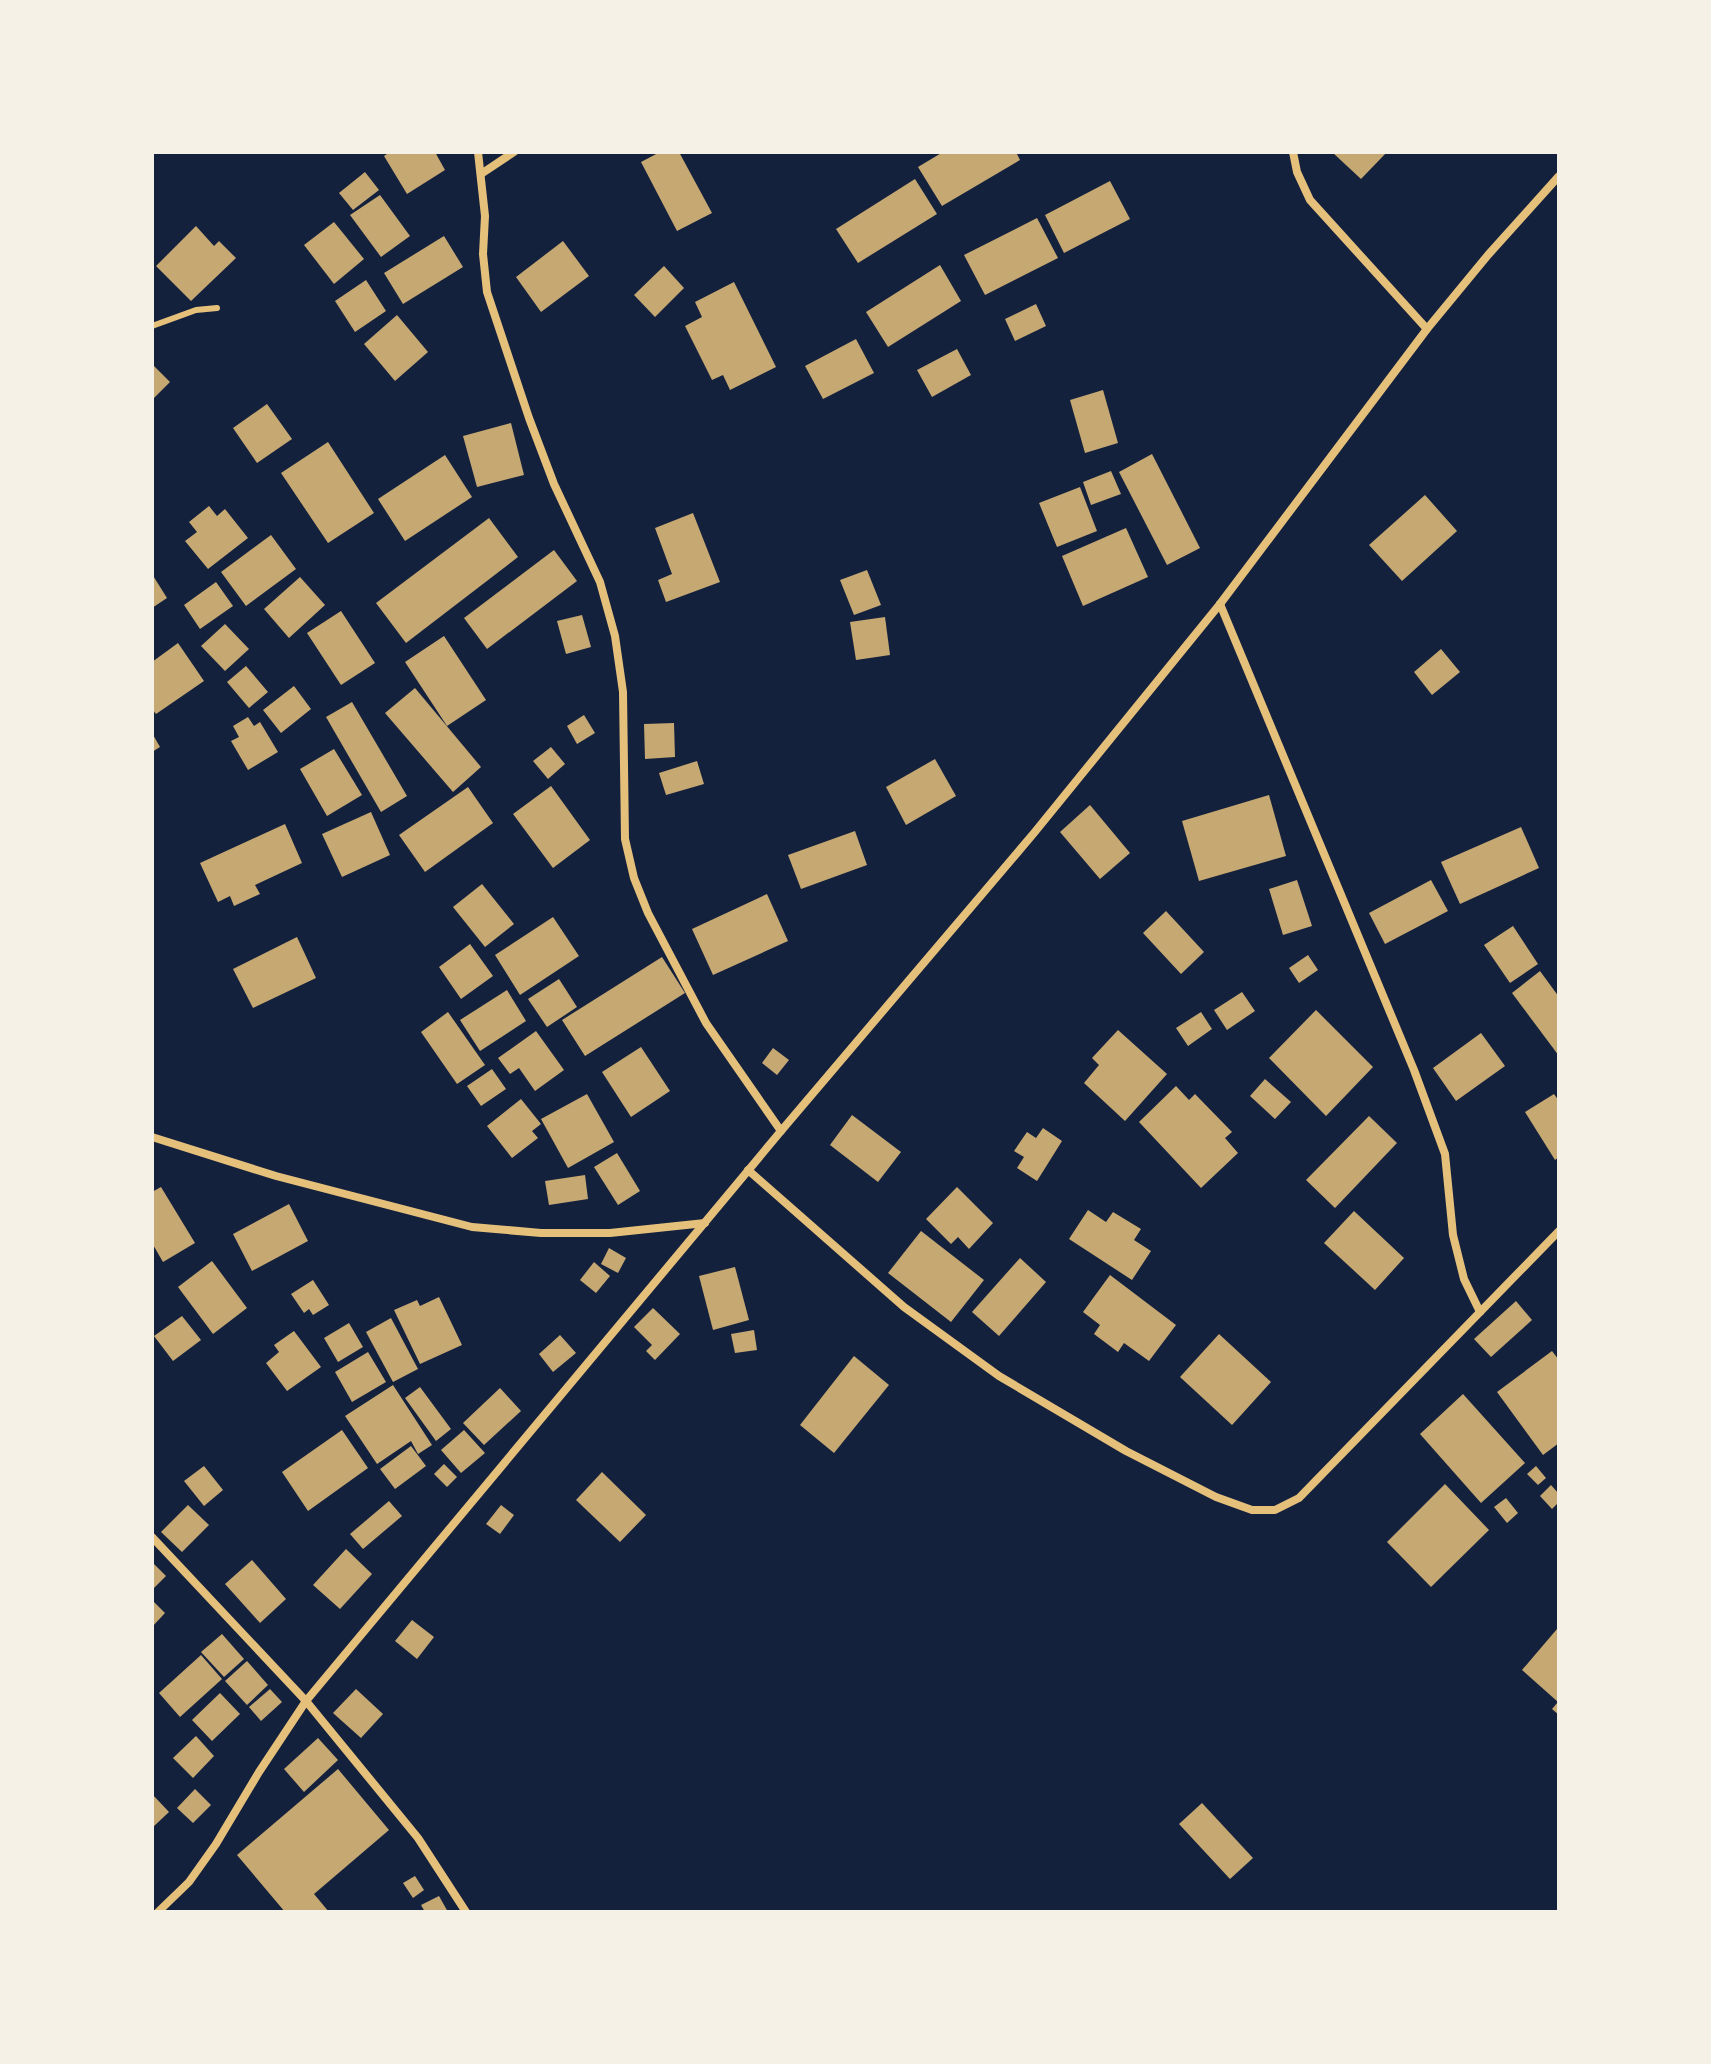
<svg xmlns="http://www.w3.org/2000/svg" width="1711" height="2064" viewBox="0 0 1711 2064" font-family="Karla,sans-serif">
<rect width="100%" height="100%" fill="#14213d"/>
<!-- building -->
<g fill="#c6a872">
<path d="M390,152H435L445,170L407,194L384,156Z"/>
<path d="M660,152H679L712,213L677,231L641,162Z"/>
<path d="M943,152H1016L1020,160L942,206L918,167Z"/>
<path d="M1332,152H1387L1361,179Z"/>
<path d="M365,172L379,190L353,210L339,193Z"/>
<path d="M915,179L937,214L858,263L836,229Z"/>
<path d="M1110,181L1130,219L1064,253L1045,215Z"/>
<path d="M380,195L410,236L381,257L350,215Z"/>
<path d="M1037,218L1058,258L985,295L964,255Z"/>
<path d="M334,222L364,259L334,284L304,245Z"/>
<path d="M196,226L214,246L219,241L236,258L191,301L156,266Z"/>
<path d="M444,236L463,267L403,304L384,273Z"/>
<path d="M563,241L589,276L541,312L516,277Z"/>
<path d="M940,265L961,301L888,347L866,312Z"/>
<path d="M664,266L684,288L655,317L634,295Z"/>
<path d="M366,280L386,311L355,332L335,301Z"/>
<path d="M734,282L776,367L730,390L723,375L712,380L685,326L702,317L695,302Z"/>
<path d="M1036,304L1046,326L1015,341L1005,319Z"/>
<path d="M397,315L428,352L395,381L364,344Z"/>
<path d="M856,339L874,373L823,399L805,366Z"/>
<path d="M957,349L971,375L932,397L917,370Z"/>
<path d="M152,364L170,382L152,400Z"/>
<path d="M1103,390L1118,443L1085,453L1070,400Z"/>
<path d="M267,404L292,439L257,463L233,428Z"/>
<path d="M511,423L524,475L477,487L463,436Z"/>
<path d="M328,442L374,513L328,543L281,473Z"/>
<path d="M1152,454L1200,548L1167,565L1119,472Z"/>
<path d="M445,455L472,497L405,541L378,499Z"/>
<path d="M1111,471L1121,494L1091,505L1083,482Z"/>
<path d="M1080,487L1097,531L1057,547L1039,503Z"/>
<path d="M1425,495L1457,531L1402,581L1369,545Z"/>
<path d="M209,506L217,516L225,509L248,538L208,569L185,541L197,532L189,522Z"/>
<path d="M693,513L720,582L666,602L658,580L672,574L655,528Z"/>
<path d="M489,518L518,557L406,643L376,603Z"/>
<path d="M1126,528L1148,577L1083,606L1062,556Z"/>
<path d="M271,535L296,569L246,606L221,572Z"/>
<path d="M554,550L577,581L487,649L464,618Z"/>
<path d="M867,570L881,605L854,615L840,580Z"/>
<path d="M152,574L167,598L152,608Z"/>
<path d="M300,577L325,605L289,638L264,609Z"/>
<path d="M216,582L233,606L200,629L184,605Z"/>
<path d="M341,611L375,663L341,685L307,633Z"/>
<path d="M582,615L591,647L566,654L557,621Z"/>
<path d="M885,617L890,655L856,660L850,622Z"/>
<path d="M225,624L249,649L225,671L201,646Z"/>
<path d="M444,636L486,700L447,726L405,662Z"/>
<path d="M178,643L204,681L156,714L152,709V662Z"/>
<path d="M1441,649L1460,672L1432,695L1414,672Z"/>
<path d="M246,666L268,692L249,708L227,682Z"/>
<path d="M294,686L311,709L281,733L263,710Z"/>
<path d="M415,688L481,767L453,792L385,713Z"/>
<path d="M352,702L407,796L381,812L326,717Z"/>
<path d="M584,715L595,733L577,744L567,726Z"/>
<path d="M248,717L254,726L260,722L278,752L248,770L231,741L239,737L233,726Z"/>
<path d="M674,723L675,757L645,759L644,724Z"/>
<path d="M152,733L160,747L152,752Z"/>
<path d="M551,747L565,764L548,779L533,761Z"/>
<path d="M334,749L362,795L327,816L300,769Z"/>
<path d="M935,759L956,796L906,825L886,787Z"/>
<path d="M697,761L704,784L666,795L659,773Z"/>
<path d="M551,786L590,840L553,868L513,814Z"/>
<path d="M468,787L493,823L425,872L399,835Z"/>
<path d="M1269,795L1286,856L1199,881L1182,821Z"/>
<path d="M1090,805L1130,853L1100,879L1060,832Z"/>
<path d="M371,812L390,855L342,877L322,834Z"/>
<path d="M285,824L302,863L255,885L260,894L234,906L230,896L218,902L200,863Z"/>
<path d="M1521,827L1539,868L1460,904L1441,862Z"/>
<path d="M855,831L867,865L801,889L788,855Z"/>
<path d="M1297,880L1312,926L1283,935L1269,889Z"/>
<path d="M1431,880L1448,911L1385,944L1369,913Z"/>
<path d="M482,884L514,924L485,947L453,907Z"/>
<path d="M767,894L788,941L713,975L692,929Z"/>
<path d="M1166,911L1204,952L1181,974L1143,933Z"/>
<path d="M553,917L579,956L520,995L495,955Z"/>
<path d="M1513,926L1538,964L1510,983L1484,945Z"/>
<path d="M297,937L316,978L253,1008L233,969Z"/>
<path d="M470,944L493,976L461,999L439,967Z"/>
<path d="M1308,955L1318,970L1299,983L1289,968Z"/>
<path d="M662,957L685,993L585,1056L562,1020Z"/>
<path d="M1540,971L1559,997V1056L1512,993Z"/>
<path d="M559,979L577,1007L547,1027L528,999Z"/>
<path d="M507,990L526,1021L480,1051L460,1020Z"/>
<path d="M1242,992L1255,1011L1227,1030L1214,1010Z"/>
<path d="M1316,1010L1373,1067L1326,1116L1269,1058Z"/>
<path d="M448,1012L485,1065L457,1084L421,1032Z"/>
<path d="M1201,1012L1212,1029L1188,1046L1176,1028Z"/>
<path d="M1118,1030L1167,1074L1125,1121L1084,1083L1099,1065L1092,1058Z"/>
<path d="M536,1031L564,1070L535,1091L519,1068L510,1074L498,1058Z"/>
<path d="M1481,1033L1505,1066L1456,1101L1433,1068Z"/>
<path d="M641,1047L670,1091L631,1117L602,1072Z"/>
<path d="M773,1048L789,1060L777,1075L762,1063Z"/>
<path d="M492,1069L506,1089L481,1106L467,1086Z"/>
<path d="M1265,1079L1291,1102L1275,1119L1250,1096Z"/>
<path d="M1176,1086L1189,1100L1195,1094L1232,1132L1225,1138L1238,1153L1201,1188L1139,1122Z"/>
<path d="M587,1094L614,1142L568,1168L541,1119Z"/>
<path d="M1554,1094L1559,1101V1157L1555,1160L1525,1112Z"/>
<path d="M521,1099L541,1124L532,1131L538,1138L512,1158L487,1126Z"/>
<path d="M852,1115L901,1152L878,1182L830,1145Z"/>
<path d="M1369,1116L1397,1143L1335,1208L1306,1180Z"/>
<path d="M1043,1128L1062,1141L1037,1181L1017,1168L1024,1157L1014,1151L1027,1132L1036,1138Z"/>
<path d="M617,1153L640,1191L618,1205L594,1167Z"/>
<path d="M585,1175L588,1199L549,1205L545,1181Z"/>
<path d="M161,1187L195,1243L163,1262L152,1243V1192Z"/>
<path d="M957,1187L993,1223L969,1249L958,1237L951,1244L926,1219Z"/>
<path d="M289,1204L308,1241L252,1271L233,1234Z"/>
<path d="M1088,1210L1106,1222L1113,1212L1141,1229L1134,1240L1151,1251L1132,1280L1069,1239Z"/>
<path d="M1354,1211L1404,1258L1375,1290L1324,1243Z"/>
<path d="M921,1231L984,1280L951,1322L888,1273Z"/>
<path d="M609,1248L626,1258L618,1273L601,1264Z"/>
<path d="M1020,1258L1046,1282L999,1336L972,1312Z"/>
<path d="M212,1261L247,1308L213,1334L178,1287Z"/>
<path d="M594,1262L610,1276L596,1293L580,1280Z"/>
<path d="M735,1267L749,1320L713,1330L699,1276Z"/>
<path d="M1110,1275L1176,1325L1149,1361L1124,1343L1118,1352L1094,1334L1100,1325L1083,1312Z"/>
<path d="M313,1280L329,1305L313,1315L309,1309L304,1313L291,1294Z"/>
<path d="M439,1297L462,1345L420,1364L394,1310L417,1300L420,1306Z"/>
<path d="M1516,1301L1532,1320L1491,1357L1474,1339Z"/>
<path d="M653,1308L680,1334L655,1360L646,1351L652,1345L634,1327Z"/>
<path d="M182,1316L201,1340L173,1361L154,1336Z"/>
<path d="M391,1318L418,1369L393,1382L366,1332Z"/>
<path d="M349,1323L363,1347L338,1362L324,1338Z"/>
<path d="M754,1330L757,1350L735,1353L731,1334Z"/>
<path d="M294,1331L321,1367L287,1391L266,1363L279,1352L274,1345Z"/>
<path d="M1219,1334L1271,1382L1232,1425L1180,1377Z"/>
<path d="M560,1335L576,1353L553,1372L539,1354Z"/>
<path d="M1552,1351L1559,1360V1443L1543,1455L1497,1392Z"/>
<path d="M368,1352L386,1382L352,1402L335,1372Z"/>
<path d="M854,1356L889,1385L834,1453L800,1425Z"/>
<path d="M393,1385L432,1445L418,1454L411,1441L377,1464L345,1416Z"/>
<path d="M420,1387L451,1429L436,1441L405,1398Z"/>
<path d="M500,1388L521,1411L484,1445L463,1423Z"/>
<path d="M1463,1394L1525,1463L1481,1503L1420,1434Z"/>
<path d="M342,1430L368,1468L308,1511L282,1472Z"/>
<path d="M464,1430L485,1453L461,1473L441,1450Z"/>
<path d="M411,1446L426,1466L395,1489L380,1469Z"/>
<path d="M444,1464L457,1477L447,1487L434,1474Z"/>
<path d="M204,1466L223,1490L204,1506L184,1481Z"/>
<path d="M1536,1466L1546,1478L1538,1485L1527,1474Z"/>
<path d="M602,1472L646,1515L620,1542L576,1500Z"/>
<path d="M1445,1484L1489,1530L1431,1587L1387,1542Z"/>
<path d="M1551,1485L1559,1494V1502L1552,1509L1540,1496Z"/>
<path d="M1506,1498L1518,1513L1507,1523L1494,1507Z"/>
<path d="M389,1501L402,1516L363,1549L350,1534Z"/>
<path d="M188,1505L209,1525L182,1552L161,1532Z"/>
<path d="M501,1505L514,1515L500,1534L486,1524Z"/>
<path d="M346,1549L372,1574L340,1609L313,1585Z"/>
<path d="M252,1560L286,1599L260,1623L225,1584Z"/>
<path d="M152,1562L166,1576L152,1590Z"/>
<path d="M152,1600L165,1613L152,1627Z"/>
<path d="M412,1620L434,1637L417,1659L395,1641Z"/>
<path d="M1557,1629L1559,1631V1715L1552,1709L1558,1702L1522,1670Z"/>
<path d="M222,1634L244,1659L224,1677L201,1652Z"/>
<path d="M201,1655L222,1679L180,1717L159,1693Z"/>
<path d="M247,1661L268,1685L247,1705L225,1681Z"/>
<path d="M270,1689L282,1702L261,1721L249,1707Z"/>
<path d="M356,1689L383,1714L361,1738L333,1713Z"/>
<path d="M220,1693L240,1714L212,1741L192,1720Z"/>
<path d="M196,1736L214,1756L193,1778L173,1758Z"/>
<path d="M318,1738L338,1760L304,1792L284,1769Z"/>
<path d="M338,1769L389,1830L314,1894L329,1912H285L237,1855Z"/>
<path d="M195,1789L211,1805L193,1823L177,1808Z"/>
<path d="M152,1794L169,1812L152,1828Z"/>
<path d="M1202,1803L1253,1858L1230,1879L1179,1824Z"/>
<path d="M415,1876L424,1890L413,1898L403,1883Z"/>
<path d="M439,1896L448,1912H425L421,1905Z"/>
</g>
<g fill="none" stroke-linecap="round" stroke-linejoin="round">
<!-- service -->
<path stroke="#e5c07b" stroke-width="6" d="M152,326L196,310L217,308"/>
<!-- minor -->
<g stroke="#e5c07b" stroke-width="8">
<path d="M478,152L485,216L483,254L487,292L529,418L554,484L600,582L615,636L623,692L625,839L634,878L648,913L706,1023L781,1131"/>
<path d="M1293,152L1297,172L1310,200L1427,329"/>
<path d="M481,174L514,152"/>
<path d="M1220,604L1414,1070L1445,1154L1453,1235L1464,1279L1480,1312"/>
<path d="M152,1137L276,1176L472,1227L541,1233H610L705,1223"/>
<path d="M748,1170L904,1307L999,1376L1126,1451L1216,1497L1252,1510H1275L1299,1498L1559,1231"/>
<path d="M152,1537L306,1701L418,1838L466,1912"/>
<path d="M158,1912L189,1882L216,1844L259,1772L306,1701L781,1131L1034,833L1220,604L1427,329L1488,255L1559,176"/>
</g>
</g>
<!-- border -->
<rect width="1711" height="2064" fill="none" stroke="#f6f1e7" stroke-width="308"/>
</svg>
